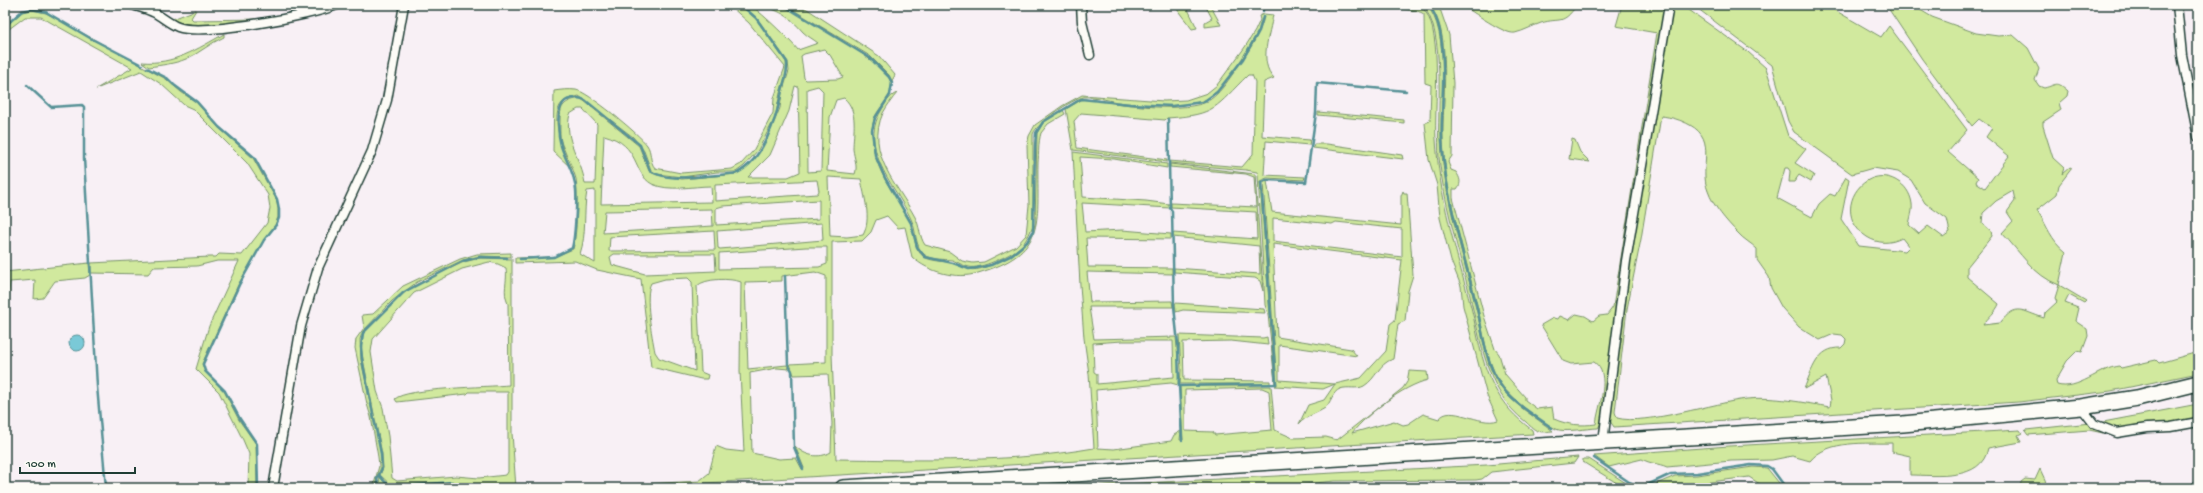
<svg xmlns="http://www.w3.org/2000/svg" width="2203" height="493" viewBox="0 0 2203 493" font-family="'Gochi Hand',sans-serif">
<rect width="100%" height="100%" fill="#f8f0f5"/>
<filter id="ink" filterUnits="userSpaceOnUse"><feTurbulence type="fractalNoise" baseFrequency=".025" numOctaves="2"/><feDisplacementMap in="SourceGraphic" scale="8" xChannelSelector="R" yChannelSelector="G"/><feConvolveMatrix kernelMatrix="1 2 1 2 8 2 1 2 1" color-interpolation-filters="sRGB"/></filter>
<g filter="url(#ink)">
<!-- green -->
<g fill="#d1e99e" stroke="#789369" fill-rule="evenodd">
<path d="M729,5H740L756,19L786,62L787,71L780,93L775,118L758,150L744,166L736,172H717L682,177L657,174L651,170L644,151L633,137L579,96C573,98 566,98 562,103C549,117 564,154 571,168L553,151L554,91C560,90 569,89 576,90C587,91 639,134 647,145C652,152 649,161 655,168L681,173L732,169L741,164L753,151L773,113L774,98L785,67L749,23Z"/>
<path d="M742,5C745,5 747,4 749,5C756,7 792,42 798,50L818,43C813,39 807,36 803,32C788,15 783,13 762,5H781L790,9C812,22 879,60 889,78C898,94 879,105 874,119C872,126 872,135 873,143C875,164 886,183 898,200C902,208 909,215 911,224C915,235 913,249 924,257C931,261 941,261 948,262C955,263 961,267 968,269C979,272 993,264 1002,260C1019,252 1032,242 1035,224L1037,133L1043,123L1063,110L1065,114L1048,124L1041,133C1038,143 1039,153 1038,163C1037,224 1047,253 978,273C957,280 928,272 912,257L905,227L898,228L887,216L876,220L871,232L862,241L832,242V354L836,459C922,460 1009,463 1094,448L1089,374L1084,338L1080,285L1073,152L1167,164V168L1114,159L1080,157L1083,197L1146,201L1169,204L1170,208L1082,203L1085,232L1122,230L1171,234V239L1086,238L1088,267L1172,268V274L1087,272L1090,302L1172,301L1173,307H1089L1094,339L1176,337L1179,370L1178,385L1171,383L1096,390L1098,448L1114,449L1171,441L1174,435L1181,431L1180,440H1183L1180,386H1271L1275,430L1293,438L1326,437L1337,440L1403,388L1407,382L1409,371L1427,372L1428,380C1403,386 1368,413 1352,433L1394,421L1403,425L1408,424L1423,414L1439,419C1450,403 1480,427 1498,420L1487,396L1463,306L1461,286L1451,261L1440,218L1437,185L1429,160L1425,123L1430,121L1431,85L1425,83L1424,14C1416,9 1408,11 1400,8L1399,5C1408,5 1418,3 1425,11C1443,34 1434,109 1436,139C1439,197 1456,251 1471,307C1478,334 1480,360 1493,385C1504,406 1514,416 1532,430L1533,434L672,485L573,488L699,481L709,473L716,446L726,450L744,452L740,371L741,282C731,278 705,278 697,286L701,372L708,375L707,379H701L651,367L641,279L597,270L575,261L515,263V258L554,257L573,249C577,235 578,193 576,179C573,167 567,158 563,147C559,139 560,129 560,120C560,105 564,102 579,98L584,101L639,146L649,171L657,175L682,179L737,174L753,161L767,139L780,108L782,93L789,71L788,62L757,18ZM824,49L830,55L843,77L838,79L806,80L804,78L801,56L804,54ZM795,86L798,87L800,172L788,177H748L770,155L789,111ZM818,86L823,91L821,171L808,172L807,89ZM844,98C859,111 853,132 853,149C854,158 858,166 855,174L827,171L830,117L836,100ZM578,109H583L597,124L595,184H585C582,159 563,141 570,114ZM604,135C641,145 632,173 652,184C669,192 693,186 711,186L712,202L601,204ZM828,177L861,179C864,196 872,219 863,235L847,237L830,236ZM817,180L819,191L817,194L715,201V185ZM595,190V263L580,254C587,233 583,213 587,191ZM819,200V219L716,225V208L723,206ZM712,209L713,226L603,233L605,211ZM822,223L823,240L720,249L718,248L717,231ZM714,231L715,250L609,251L610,237ZM806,247H827V264L819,267L719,269V253ZM614,254H715L716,271L645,274L612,265L610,257ZM815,272L826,276V362L790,364L794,375L828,374L832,423L831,452C819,459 805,456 795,446L804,468L802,469L796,458L779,459L752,453L750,373L777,368L789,369L787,365L748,369L745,282L782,281V276ZM688,278L692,282L695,371L659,358L655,352C652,336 644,296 651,283L665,279ZM1122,341H1173L1174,377L1097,384V374L1094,372L1093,343ZM1262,388L1269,391L1272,430L1215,435L1213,432L1185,431V390Z"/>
<path d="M785,5H797L807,9L879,56L895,75L892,81L889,75L870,56Z"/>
<path d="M1175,5H1186L1197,28L1192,29C1186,20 1179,14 1175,5Z"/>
<path d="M1205,5H1210L1221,25L1205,27V22L1212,18Z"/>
<path d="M1421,5H1426C1451,29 1440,104 1441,138C1443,197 1463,252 1476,309C1483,334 1484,361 1498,384C1512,404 1534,416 1553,431C1549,431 1542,433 1538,431C1534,430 1529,425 1526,422C1483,390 1480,332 1467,284C1456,242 1444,201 1439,158C1436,123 1448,26 1421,5Z"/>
<path d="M1429,5H1445L1444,10L1439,6L1449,35L1453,83L1452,156L1448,162L1451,170L1456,172C1460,178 1462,183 1457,189H1453V198L1484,316L1495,349L1499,354L1505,374L1525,397V400L1537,409L1552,407L1554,419C1567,425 1582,426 1596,424C1598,407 1612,374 1594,362L1571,364L1563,361L1541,325L1553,318L1558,319L1560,316L1569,320L1576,314L1585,316L1593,321L1599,316L1607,315L1613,307L1657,33L1616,26L1622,5H1666L1607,390L1600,425L1598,428C1589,428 1563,433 1556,429C1540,421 1508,397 1499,381C1486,359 1484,334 1478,309C1465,251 1445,198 1443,138C1442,105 1453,30 1429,5Z"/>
<path d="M1461,5H1577C1562,26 1561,17 1541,23C1532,26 1524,31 1515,33C1504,35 1473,11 1461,5Z"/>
<path d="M1672,5H1682L1748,52L1766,68L1788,136L1806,149L1795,163L1814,175L1811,182L1799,175L1794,182H1789L1790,171L1788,168H1785L1777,198L1812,217L1819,204L1830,194L1835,196L1846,177L1849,179L1841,219L1859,246L1905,251L1909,247L1902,238C1890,244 1878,244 1867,237C1828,212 1866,158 1900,183C1907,188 1911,196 1912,204C1913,211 1910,218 1909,225L1919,234L1928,226L1943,237L1950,232L1947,219L1925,203L1911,180L1898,172L1873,168L1852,174L1794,132L1788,121L1772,65L1693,5H1826L1881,37L1889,26L1967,130L1948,152L1978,178L1976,182L1985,188L2009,156L1986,137L1992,128L1979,119L1972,126L1922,59L1886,5H1912L1932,17L1976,33L1998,36L2013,35L2028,48L2039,69L2035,80L2039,86L2044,88C2057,85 2056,80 2068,91L2067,96L2059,103L2061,110L2043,122V126L2053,158L2064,168L2062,174L2070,167L2072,168L2059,185L2057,194L2037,210C2048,227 2050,239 2066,252L2059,285L2086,301L2084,303L2069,295L2065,303L2078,308L2075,321L2087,329L2088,336L2082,352L2077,351L2067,361L2056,380L2057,385C2078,391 2099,368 2119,366L2121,368L2156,360L2159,363L2198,352V373L2111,391L2019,402L1614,427L1610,421L1621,319ZM1661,116C1671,117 1681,120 1690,125C1718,140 1698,167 1708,191C1713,206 1727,222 1738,233C1743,239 1751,243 1757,249V260L1769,277L1771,288L1782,308L1799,327L1820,340L1834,334L1842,335L1846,339L1845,344L1841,348C1817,347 1812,370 1804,389L1826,377L1831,400L1830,407C1805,403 1773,396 1747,399C1716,402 1645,426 1617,418L1615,412L1627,309L1641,239ZM2013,191L2015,201L2007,212L2013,221L2002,233C2021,253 2033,275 2059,285L2055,298L2057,302L2045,313L2044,318C2021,311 2017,302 2000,323L1983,325C1988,317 1996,312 1999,304L1967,277V267L1992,236L1991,231L1982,223L1983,213L1996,201Z"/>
<path d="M32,10L46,13L166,79L181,92L196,102L218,127L253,158L276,199L278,209V217L275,225L264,240L238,285L202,364L205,372L224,391L239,420L256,444L257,488H248L249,454L243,440L219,392L196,369L209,326L239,261H217L197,266L154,267L148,274L91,273V263L210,257H216L219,254L242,255L267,223L270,208L268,195L247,163L193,109L184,105L161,84L141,71L96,89L132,68L41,17H25L5,32V27L22,12Z"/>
<path d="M196,10L191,18L193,20L264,19L241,23L186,26L170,20Z"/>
<path d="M1264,14L1273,15C1270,34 1258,62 1274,78L1264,82L1262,136L1310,140L1309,145L1266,141L1264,175L1305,177L1304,180L1267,178L1260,181L1275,383L1268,314L1265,305L1258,175L1257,172L1246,170L1169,163V161L1242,167L1253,154L1255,82L1252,75H1248C1215,107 1217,115 1167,118L1165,120L1081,113L1074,121L1077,148L1167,160V162L1073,150L1066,109L1081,100L1085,99C1114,103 1177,113 1204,103C1219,97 1230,77 1239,65C1249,51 1260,34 1264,17C1260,20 1260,28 1257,33C1247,51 1222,95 1202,101C1177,109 1143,105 1117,102C1106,100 1094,96 1084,97C1072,99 1037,123 1033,134V225C1030,233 1026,242 1019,248C1011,255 979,270 969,267C963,266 958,262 952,260C944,259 932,260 925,255C914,247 917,230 911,219C896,186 858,149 881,111C885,104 889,96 897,93C892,99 887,106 883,113C865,153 898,185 915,217C920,226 919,236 925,245L950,252L962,261L973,263L984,262L1016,246L1026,235L1029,205L1027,146L1029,136L1035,125L1062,106L1082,95L1164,101L1186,100L1207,93L1217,85L1245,47L1255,31L1260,20L1259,16Z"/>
<path d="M224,34V37C210,43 200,53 186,59C174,64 161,65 149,67L142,62C174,65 197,49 224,34Z"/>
<path d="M1318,112L1404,120V123L1318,115Z"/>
<path d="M1572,139L1575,140L1580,152L1590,162L1569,159Z"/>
<path d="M1314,144H1327L1402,155L1403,159L1313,148Z"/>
<path d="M1170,164L1255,174L1263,291L1260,281L1255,278L1174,272V268L1260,274L1259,246L1173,237V233L1257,239L1256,212L1171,207V203L1256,207L1254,177L1246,174L1170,167Z"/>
<path d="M1267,181L1272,212L1401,225V196L1403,191L1404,193H1407L1413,275L1408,291L1405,321L1398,324L1393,359C1378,364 1377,378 1364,386C1357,390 1348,386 1340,389C1332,392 1331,403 1325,408C1316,414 1306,416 1299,424L1308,405L1324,400L1335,384L1323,389L1275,386L1277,385L1263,183ZM1273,218L1332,224L1336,222L1402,229V257L1273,241ZM1273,244L1402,260L1395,320L1390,324L1386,351L1361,378L1335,384L1279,380V345L1357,356L1351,349L1277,337Z"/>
<path d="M511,253V257L480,256L463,260L417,282L392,301L363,331L360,339L361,360L381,454V468L376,478L378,488H373L379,466L378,457L371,417L367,404L355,348L356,339L364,328L362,315L373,314L403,286L460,259L477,254Z"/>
<path d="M480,258L512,259V433L516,488H380L379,476L385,483L393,488L453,482L393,487L380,475L383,468L382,454L363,359L361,347L363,333L400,296L417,284L464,262ZM489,262L498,264L506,268C508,283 502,290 508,304L509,385C488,387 406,388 395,399L397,402L467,394L469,392H508V472L506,475L479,478L456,476L397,481L392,478L388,436L383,408L377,391L371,352L373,339L414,293L462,269Z"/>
<path d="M89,263L90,275L85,278L55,281L43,298L34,299L35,280L10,282L5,331V272Z"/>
<path d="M1175,303L1264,309L1265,313L1183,310L1176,312Z"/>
<path d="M1179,335L1263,338L1267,337L1268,345L1231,341L1183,342L1184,380L1270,381V384H1180L1181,370Z"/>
<path d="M2198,404V420L2120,431L2098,423Z"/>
<path d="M2090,423L2103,433L2089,430L2028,435L2025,431L2026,430Z"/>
<path d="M2020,430L2022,433L2018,435L2021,442L1988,448C1982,482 1935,475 1910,475V456L1892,452V443C1867,444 1828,439 1810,461L1792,456L1772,460L1731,461L1667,467C1658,463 1650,464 1642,459L1609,467L1594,456L1729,446Z"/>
<path d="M1578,457L1574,463L1491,472L1482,479L1476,480L1335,481L1295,485L1292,488H1047L1487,465Z"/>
<path d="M1583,459H1589L1629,485L1639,488H1625L1586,464L1583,462Z"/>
<path d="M1753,467L1767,468L1783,488H1766L1749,477L1664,488H1647L1675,476L1697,475Z"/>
<path d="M2040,469L2046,482L2039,488H2020L2021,482L2025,479L2035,480Z"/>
</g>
<!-- water -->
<circle fill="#7ac9d7" stroke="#569196" cx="77" cy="343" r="8"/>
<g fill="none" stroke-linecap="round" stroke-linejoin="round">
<!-- stream -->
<g stroke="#569196" stroke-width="2.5">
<path d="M783,5L870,58L889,77L892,83L890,95L875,118L872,130L875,155L885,178L911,223L917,247L925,257L953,263L969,269L977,268L991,265L1010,256L1027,242L1033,232L1035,147L1036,133L1043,122L1081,99L1130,104L1172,106L1203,102L1217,92L1243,59L1259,31L1263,17"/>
<path d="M1263,5V11"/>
<path d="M1428,5C1452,30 1440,105 1442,139C1445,197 1463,251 1477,308C1483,333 1485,360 1499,383C1512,403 1533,414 1552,428"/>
<path d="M5,26L22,11L32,9L46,12L90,38L142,65"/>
<path d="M147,68L167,78L174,85L197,102L219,127L254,157L277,199L279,209V218L276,225L264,240L239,285L203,364L205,371L225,391L240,419L257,444L258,488"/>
<path d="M27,85L51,107L82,105L84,107V158L97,386L106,488"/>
<path d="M1168,119L1170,208L1172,211L1174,306L1178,344L1179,386"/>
<path d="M520,259L554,257L572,248C575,238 577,201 576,190C575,173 566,162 561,146C558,135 555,106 567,100C574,97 579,97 585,100L640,145L650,171C664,179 680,178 695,177C700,176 735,174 737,173C762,161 776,120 781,95C783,83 788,75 787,62L756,18L741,5"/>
<path d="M785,276L788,364L792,371L794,447L803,469"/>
<path d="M1182,440L1179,386L1276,384L1261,182L1267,180L1306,182L1316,113L1317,83L1406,91"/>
<path d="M1594,458L1629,482L1644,488"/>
<path d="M452,482L393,487L385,482L379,475L382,468L381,454L362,359L361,347L363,333L404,292L463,261L480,257L507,258"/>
<path d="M1643,487L1671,474L1697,473L1751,465L1767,466L1772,469L1786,488"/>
<path d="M379,488L377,478L379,475"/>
</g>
<!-- street casing -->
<g stroke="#1f3d34" stroke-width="11">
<g id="street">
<path d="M132,5C139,7 148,9 155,13C162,17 170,24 178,27C203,36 311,16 337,5"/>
<path d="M1081,5L1082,22L1090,55"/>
<path d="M2177,5L2182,55L2198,137"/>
<path d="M2081,407L2094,424L2117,433L2147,428L2171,427L2198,422"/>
<path d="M1603,442L1626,261L1669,5"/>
<path d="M273,488L301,326L318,268L372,151L387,100L404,5"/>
</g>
</g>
<!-- highway casing -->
<g stroke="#1f3d34" stroke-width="18">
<path id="highway" d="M843,488L1903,424L2081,407L2137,398L2198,383"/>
</g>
<!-- street -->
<use href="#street" stroke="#fdfcf7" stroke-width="8"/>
<!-- highway -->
<use href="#highway" stroke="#fdfcf7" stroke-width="15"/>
</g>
</g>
<!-- margin -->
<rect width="2203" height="493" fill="none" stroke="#fdfcf7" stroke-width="20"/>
<rect x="10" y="10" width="2183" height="473" fill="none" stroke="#1f3d34" stroke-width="1.5" filter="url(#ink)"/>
<!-- scale -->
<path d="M20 467v6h115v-6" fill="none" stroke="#1f3d34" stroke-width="2"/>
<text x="26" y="467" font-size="12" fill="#1f3d34" stroke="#fdfcf7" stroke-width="3" paint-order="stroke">100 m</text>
</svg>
